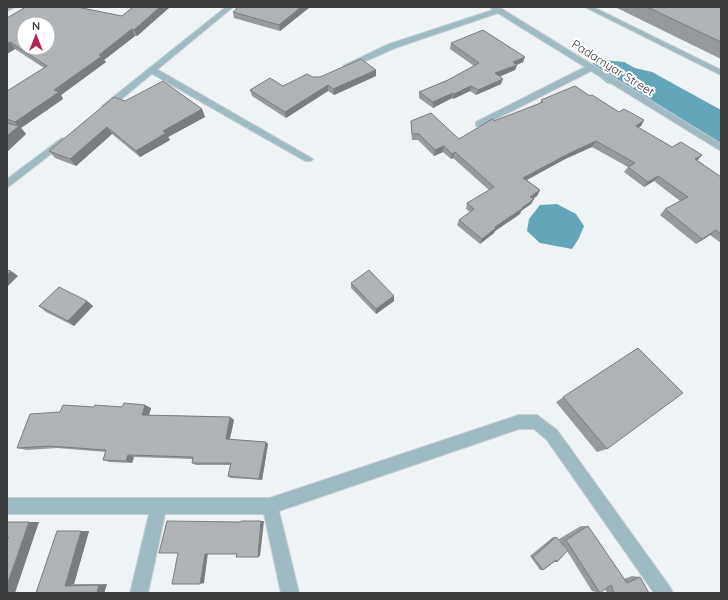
<svg xmlns="http://www.w3.org/2000/svg" width="728" height="600" viewBox="0 0 728 600" font-family="Quicksand,sans-serif">
<rect width="100%" height="100%" fill="#eef3f5"/>
<!-- water -->
<g fill="#63a6ba">
<path d="M603,60L624,62L635,68L652,72L721,110V149L628,90L607,83L592,71L591,64Z"/>
<path d="M557,204L576,214L584,226L579,238L572,249L540,243L527,231L529,219L540,205Z"/>
</g>
<g fill="none" stroke-linecap="round" stroke-linejoin="round">
<!-- minor casing -->
<g stroke="#caced0" stroke-width="2">
<g id="minor">
<path d="M7,7H15L7,11Z"/>
<path d="M490,7L502,9L721,144V151L591,71L482,126H476V122L585,67L498,13L395,48L350,68L343,66L389,44L493,10Z"/>
<path d="M585,7H593L721,70V75Z"/>
<path d="M149,68H155L313,159L311,161H305L149,72Z"/>
<path d="M519,415H537L557,430L670,587L673,593H654L547,440L534,429H519L279,511L299,593H281L264,514H165L148,593H130L149,514H7V498H270Z"/>
</g>
</g>
<!-- tertiary casing -->
<g stroke="#caced0" stroke-width="2">
<g id="tertiary">
<path d="M226,7H233L108,110H102V106Z"/>
<path d="M62,138L67,141L65,143L7,188V179Z"/>
</g>
</g>
<!-- minor -->
<use href="#minor" fill="#9ebac3" fill-rule="evenodd"/>
<!-- tertiary -->
<use href="#tertiary" fill="#9ebac3" fill-rule="evenodd"/>
</g>
<!-- wall -->
<g fill="#969a9c">
<path d="M26,7H85L83,8L122,16L133,7H170L137,36H135L104,60L106,62L61,95L63,99L21,128L26,134L8,151H7V91L44,68L15,49L7,54V18Z"/>
<path d="M238,7H310L280,31L234,18L233,12Z"/>
<path d="M615,7H721V59Z"/>
<path d="M451,43L523,62L517,65L515,70L499,76L501,84L476,95L470,91L453,99L452,98L433,108L419,98V92L448,80L474,66L450,49Z"/>
<path d="M376,76L334,95L328,91L286,118L252,96L250,90L283,86L313,77Z"/>
<path d="M590,96L619,112L644,120L641,126L638,128L672,147L702,155L697,160L721,177V243L710,235L696,244L660,215L665,209L680,201L654,181L644,187L624,172L628,167L592,147L565,159L527,180L540,190L537,196L533,199H534L531,204L521,211L520,214L495,231L494,233L480,244L457,225L459,220L470,212L466,209L467,203L489,190L453,158L451,159L443,152L434,156L418,140H412L411,126V121L459,139L540,103L541,100Z"/>
<path d="M125,101L202,109L205,117L168,137L170,140L140,157L112,134L76,166L55,158L49,151Z"/>
<path d="M351,283L394,296V301L376,314L351,288Z"/>
<path d="M87,301L93,306L74,326L46,312L39,306Z"/>
<path d="M638,348L607,449L597,452L556,402Z"/>
<path d="M94,407L151,408L149,415L230,417L234,420L230,439L268,444L262,480L231,478L228,476L230,465H196L192,463V459L134,457L132,463L110,462L103,460L106,452L57,448L27,450L17,448L60,412Z"/>
<path d="M581,526H588L624,579L632,576L640,577L649,593H607L605,589L600,593L592,591L567,551L557,562H554L543,570H540L530,556L553,537H556L563,545L559,539Z"/>
<path d="M89,531L74,584H107L104,593H36Z"/>
</g>
<!-- shaded-wall -->
<g fill="#7a7d7f">
<path d="M160,7H170L137,36L134,30Z"/>
<path d="M301,7H310L280,31L279,25Z"/>
<path d="M132,29L135,36L104,60L106,62L61,95L63,99L21,128L26,134L8,151L7,150V136L18,126L15,122L99,55Z"/>
<path d="M10,42L15,49L7,54V44Z"/>
<path d="M525,57L523,62L511,67L513,62Z"/>
<path d="M517,65L515,70L494,79L495,73Z"/>
<path d="M376,70V76L334,95L333,89Z"/>
<path d="M503,79L501,84L476,95L478,90Z"/>
<path d="M328,85V91L286,118L285,112Z"/>
<path d="M471,86L470,91L453,99L454,94Z"/>
<path d="M453,93L452,98L433,108V102Z"/>
<path d="M202,109L205,117L168,137L170,140L140,157L136,151L163,131Z"/>
<path d="M644,120L641,126L632,132L636,126Z"/>
<path d="M107,127L112,134L76,166L70,159Z"/>
<path d="M596,141L592,147L565,159L521,183L523,178L568,154Z"/>
<path d="M444,146L443,152L434,156L435,150Z"/>
<path d="M455,152L453,158L451,159L452,154Z"/>
<path d="M702,155L697,161L695,159Z"/>
<path d="M658,176L654,181L644,187L648,182Z"/>
<path d="M540,190L537,196L528,202L530,197Z"/>
<path d="M534,199L531,204L521,211L520,214L495,231L494,233L480,244L482,239L495,227Z"/>
<path d="M716,230L710,235L696,244L702,239Z"/>
<path d="M11,271L18,276L7,287V275Z"/>
<path d="M394,296V301L376,314V309Z"/>
<path d="M87,301L93,306L74,326L68,321Z"/>
<path d="M145,405L151,408L148,418L142,415Z"/>
<path d="M230,417L234,420L229,442L226,439Z"/>
<path d="M266,442L268,444L262,480L259,479Z"/>
<path d="M128,455L134,457L132,463L126,461Z"/>
<path d="M261,521H264L260,556L258,557Z"/>
<path d="M29,522H39L15,593H7V585Z"/>
<path d="M81,531H89L74,584L65,586Z"/>
<path d="M208,553L204,583L200,584L205,554Z"/>
<path d="M107,584L104,593H97L99,585Z"/>
</g>
<!-- building -->
<g fill="#afb3b5" stroke="#7a7d7f" fill-rule="evenodd">
<path d="M26,7H77L122,16L133,7H160L134,30L132,29L99,55L102,56L54,90L59,92L15,122L7,119V99L8,98H7V91L47,66L10,42L7,44V18ZM24,24H48V48H24Z"/>
<path d="M238,7H301L279,25L233,12Z"/>
<path d="M647,7H721V42Z"/>
<path d="M483,30L525,57L513,62L517,65L495,73L503,79L478,90L471,86L454,94L453,93L433,102L419,92L448,80L479,63L451,43Z"/>
<path d="M361,59L376,70L333,89L328,85L285,112L250,90L270,78L283,86L307,74L313,77H320Z"/>
<path d="M163,81L202,109L163,131L166,133L136,151L107,127L70,159L49,151L114,97L125,101Z"/>
<path d="M575,86L590,96L592,95L619,112L624,109L644,120L636,126L672,147L681,142L702,155L695,159L721,177V234L716,230L702,239L665,209L688,197L658,176L648,182L628,167L635,163L596,141L568,154L523,178L540,190L530,197L534,199L522,208H523L495,227L496,228L482,239L459,220L474,209L467,203L494,187L455,152L452,154L444,146L435,150L419,134H412L411,121L431,113L459,139L492,119L494,121L543,102L541,100Z"/>
<path d="M7,123L19,126L7,136Z"/>
<path d="M7,270L11,271L7,275Z"/>
<path d="M369,270L394,296L376,309L351,283Z"/>
<path d="M59,287L87,301L68,321L39,306Z"/>
<path d="M638,348L683,393L607,449L563,397Z"/>
<path d="M124,403L145,405L142,415L230,417L226,439L266,442L259,479L228,476L231,463H192L193,457L128,455L126,461L103,460L106,450L49,446L17,448L30,414L60,412L63,405L94,407L95,405L122,407Z"/>
<path d="M167,521L240,522L241,521H261L258,557H236L237,554H205L200,584H172L178,553H159Z"/>
<path d="M7,522H29L7,585V537L9,538L7,536Z"/>
<path d="M588,526L627,583L640,577L649,593H614L611,585L600,593L566,540Z"/>
<path d="M57,531H81L65,586L99,585L97,593H36Z"/>
<path d="M556,537L568,550L557,562L556,560L543,570L533,557Z"/>
</g>
<g text-anchor="middle" stroke-width="4" stroke-linejoin="round" paint-order="stroke">
<!-- far-street labels -->
<g font-size="12" fill="#3a3c3d" stroke="#fff">
<text transform="translate(613 68) rotate(32)" y="4">Padamyar Street</text>
</g>
</g>
<!-- border -->
<rect width="728" height="600" fill="none" stroke="#3a3c3d" stroke-width="16"/>
<!-- north arrow -->
<g transform="translate(36 36)"><circle r="19" fill="#ffffff" stroke="#b0b1b1"/>
<path d="M0-3L7 15L0 10L-7 15Z" fill="#b42450"/>
<text y="-6" font-size="11" font-weight="bold" text-anchor="middle" fill="#3a3c3d">N</text>
</g>
</svg>
